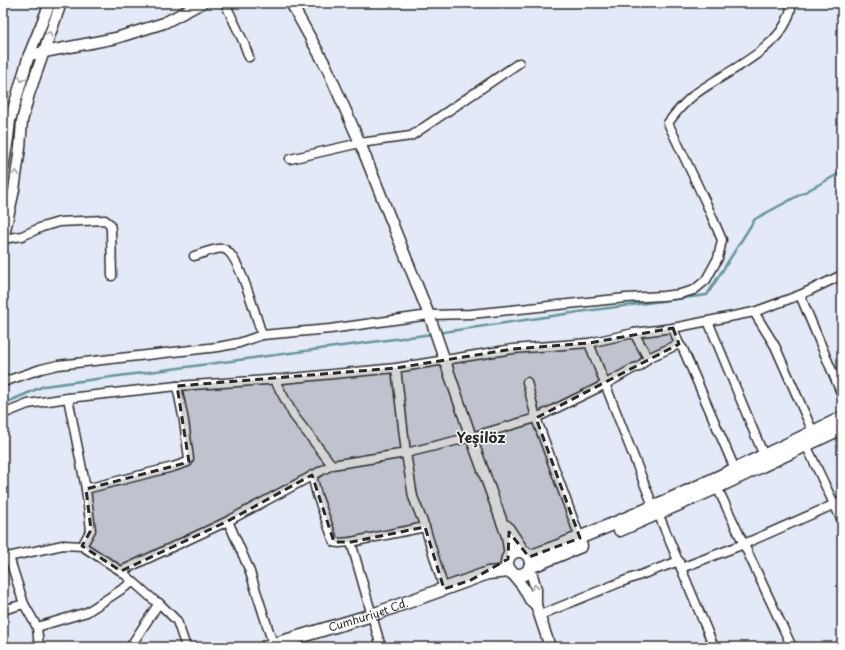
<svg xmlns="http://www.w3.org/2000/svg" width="845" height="650" viewBox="0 0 845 650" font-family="'Playpen Sans',sans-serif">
<rect width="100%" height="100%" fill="#e3e9f7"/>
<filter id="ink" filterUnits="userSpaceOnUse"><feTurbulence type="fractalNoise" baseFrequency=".025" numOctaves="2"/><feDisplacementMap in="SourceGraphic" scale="8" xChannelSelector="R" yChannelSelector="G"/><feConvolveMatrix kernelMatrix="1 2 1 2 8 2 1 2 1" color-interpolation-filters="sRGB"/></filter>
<g filter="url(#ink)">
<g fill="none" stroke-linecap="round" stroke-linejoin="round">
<!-- stream -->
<g stroke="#66969b" stroke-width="2.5">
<path d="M437,333L586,311L707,295L755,219L842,172"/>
<path d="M3,404L44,386L432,334"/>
</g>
<!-- minor casing -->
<g stroke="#2b2b2b" stroke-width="11">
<g id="minor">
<path d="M225,3L243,41L249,57"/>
<path d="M290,159L360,143L411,136L519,63"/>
<path d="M3,239L22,236L42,227L59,222L105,220L110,224L111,230L112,276"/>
<path d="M194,256C201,254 218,247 224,249C239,253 257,320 262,335L330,329L429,315L471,314L626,298L663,296L680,294L694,290L706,280L718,258L722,240L706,203L668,123C676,112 684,103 695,94C723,73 779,50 789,15C791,10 792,7 790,3"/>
<path d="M800,295L842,395"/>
<path d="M754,312L775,346L813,432"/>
<path d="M708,321L764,456"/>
<path d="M673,328L679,344L683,349L735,469"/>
<path d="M634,333L648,358"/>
<path d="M589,343L653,506"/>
<path d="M396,368L406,453L413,497L425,527L444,589"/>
<path d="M274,379L294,416L332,465"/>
<path d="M3,382L41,369L58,365L218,347L239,343L262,335"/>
<path d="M527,382L536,418L580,538"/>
<path d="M68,398L86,489L91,530L82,546"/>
<path d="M3,414L28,404L68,398L177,386L282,379L396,368L513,349L589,343L634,333L673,328L754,312L800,295L842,275"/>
<path d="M803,441L808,449L842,521"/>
<path d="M312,475L317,495L334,542L339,543L351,542L425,527"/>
<path d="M717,487L792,647"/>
<path d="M86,489L173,467L188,462L189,459L184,421L177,386"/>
<path d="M658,513L714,647"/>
<path d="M228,521L249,569L273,644"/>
<path d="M351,542L381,647"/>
<path d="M9,557L24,604L37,627L39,647"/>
<path d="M3,558L63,545L82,546L121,571L155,601L159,603L177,621L186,647"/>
<path d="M681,568L744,544L842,501"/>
<path d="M121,571L228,521L332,465L406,453L471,437L536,418L604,385L634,368L639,367L648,358L679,344"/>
<path d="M3,610L24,604"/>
<path d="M540,615L621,582L679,561"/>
<path d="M37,627L87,612L133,582"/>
<path d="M130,647L159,603"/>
</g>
</g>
<!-- tertiary casing -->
<g stroke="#2b2b2b" stroke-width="13">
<g id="tertiary">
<path d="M291,3L327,68L360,143L431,320L471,437L507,536L510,556"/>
<path d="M29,55L116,38L164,23L202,3"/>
<path d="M3,169L8,138L10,120L29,55L50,3"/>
<path d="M3,239L14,190L20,148L22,121L29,94L61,3"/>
<path d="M507,526L525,553"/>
<path d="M529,570L532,575L536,589V605L550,647"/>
<path d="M511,572L523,587L530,600L536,605"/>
</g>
</g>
<!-- secondary casing -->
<g stroke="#2b2b2b" stroke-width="15">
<g id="secondary">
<path d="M620,530L711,490L842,428"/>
<circle cx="519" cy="563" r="12"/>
<path d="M529,557C636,518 739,468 842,418"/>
<path d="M530,567L581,546"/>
<path id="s1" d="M265,647L372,615L488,573L510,571"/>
</g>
</g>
<!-- minor -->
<use href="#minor" stroke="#fff" stroke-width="8"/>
<!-- tertiary -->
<use href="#tertiary" stroke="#fff" stroke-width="10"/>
<!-- secondary -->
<use href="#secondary" stroke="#fff" stroke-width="12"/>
</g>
<!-- one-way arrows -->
<defs><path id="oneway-chevron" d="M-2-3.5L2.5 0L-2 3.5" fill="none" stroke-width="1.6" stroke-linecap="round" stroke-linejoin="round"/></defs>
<g stroke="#a0a0a0">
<use href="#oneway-chevron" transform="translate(49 34) rotate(-70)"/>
<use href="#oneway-chevron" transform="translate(22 79) rotate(106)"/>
<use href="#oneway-chevron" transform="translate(16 173) rotate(-82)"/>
<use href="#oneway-chevron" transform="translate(535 587) rotate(-101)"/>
</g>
</g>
<!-- marked area -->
<path fill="#2b2b2b" fill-opacity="0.2" stroke="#2b2b2b" stroke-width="3" stroke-dasharray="8 5" stroke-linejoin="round" d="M673,328L679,344L536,418L580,538L529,557L509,532L508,559L471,580L444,589L425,527L351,542H334L312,475L228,521L121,571L82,546L91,530L86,489L189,462L177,386L396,368L513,349L589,343Z"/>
<g text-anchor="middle" stroke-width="3" stroke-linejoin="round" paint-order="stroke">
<!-- street labels -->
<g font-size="11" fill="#2b2b2b" stroke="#fff">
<text dy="4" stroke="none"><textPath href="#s1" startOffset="108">Cumhuriyet Cd.</textPath></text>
</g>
<!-- district labels -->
<g font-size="15" font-weight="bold" fill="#2b2b2b" stroke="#fff">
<text x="481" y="443">Yeşilöz</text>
</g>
</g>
<!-- margin -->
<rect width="845" height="650" fill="none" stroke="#fff" stroke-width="16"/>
<rect x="8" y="8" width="829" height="634" fill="none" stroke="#2b2b2b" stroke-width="1.5" filter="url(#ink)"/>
</svg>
